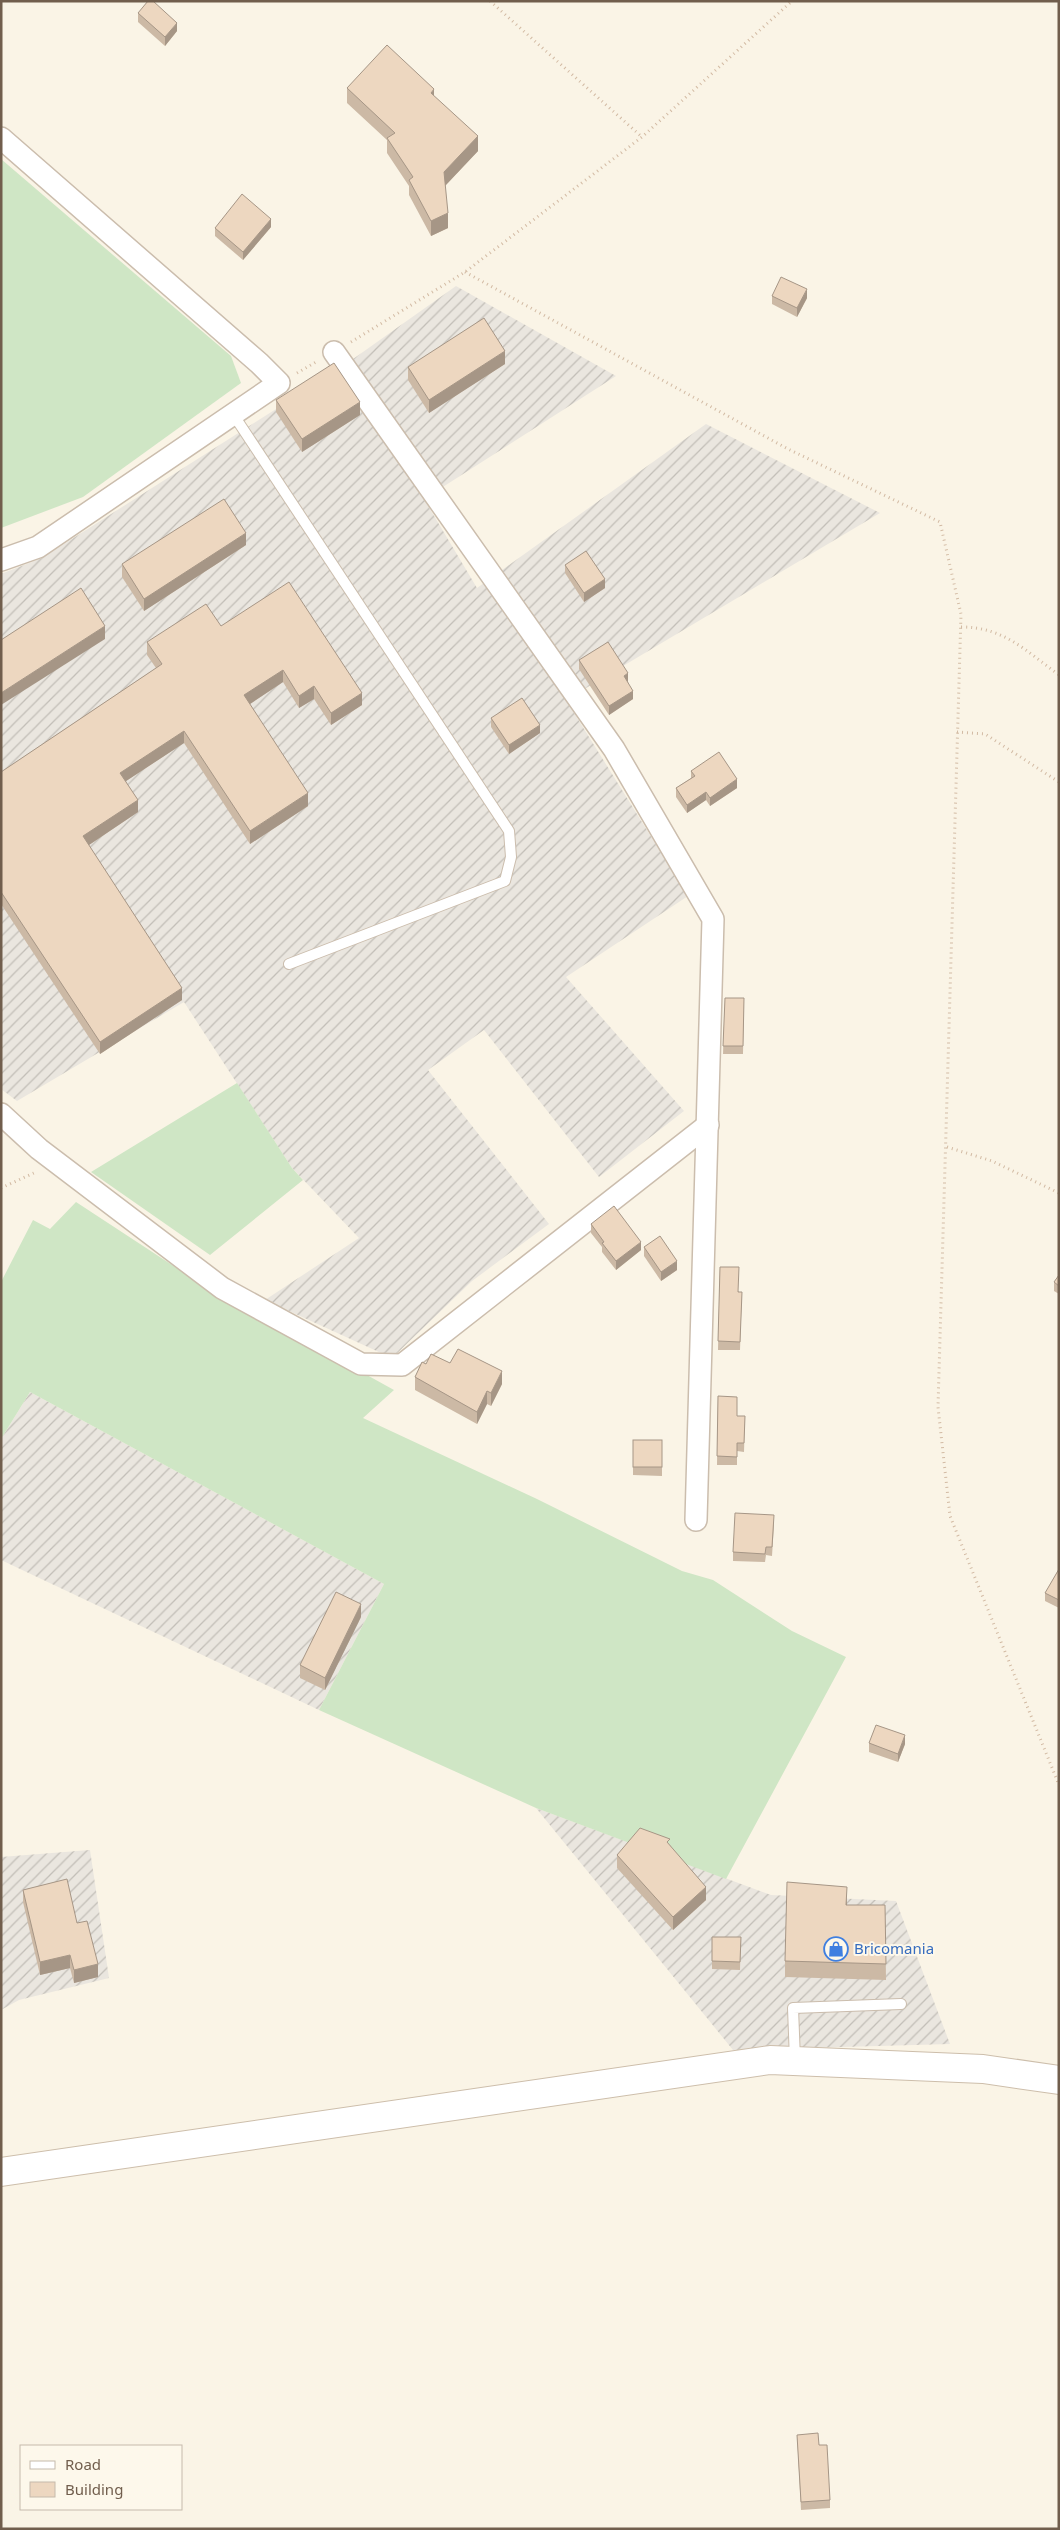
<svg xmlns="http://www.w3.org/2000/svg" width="1060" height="2530" viewBox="0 0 1060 2530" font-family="'Noto Sans',sans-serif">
<defs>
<pattern id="industrial-furrows" width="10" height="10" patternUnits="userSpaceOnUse" patternTransform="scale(1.25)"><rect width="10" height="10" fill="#eae6df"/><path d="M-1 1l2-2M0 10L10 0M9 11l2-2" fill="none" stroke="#c2beb7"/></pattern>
</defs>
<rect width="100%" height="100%" fill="#faf4e6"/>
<!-- industrial -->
<g fill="url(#industrial-furrows)">
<path d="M456,286L616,376L424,499L477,588L706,424L880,513L566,700L688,896L566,977L684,1111L599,1177L484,1030L428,1070L549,1224L472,1281L392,1358L265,1300L359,1238L292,1168L184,1002L17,1101L1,1089V574L42,558L339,369Z"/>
<path d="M30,1392L384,1584L319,1710L1,1560V1439Z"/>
<path d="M536,1808L771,1895L896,1901L950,2044L733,2050Z"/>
<path d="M90,1850L109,1978L19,2000L1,2010V1857Z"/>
</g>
<!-- grass -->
<g fill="#cfe6c5">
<path d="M1,159L231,356L241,383L83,497L1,528Z"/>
<path d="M237,1083L292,1168L303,1180L210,1255L91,1172Z"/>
<path d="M76,1202L195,1280L394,1390L363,1418L537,1499L682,1571L713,1580L792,1631L846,1657L726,1879L536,1808L319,1710L384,1584L30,1392L1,1439V1282L33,1220L50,1229Z"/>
</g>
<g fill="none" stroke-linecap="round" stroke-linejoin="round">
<!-- lane casing -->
<g stroke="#cbbdad" stroke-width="12">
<g id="lane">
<path d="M233,414L509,831L511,857L505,881L289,964"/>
<path d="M795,2060L793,2008L901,2004"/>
</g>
</g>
<!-- street casing -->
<g stroke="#cbbdad" stroke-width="24">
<g id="street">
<path d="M1,138L259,363L279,383L38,547L1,560"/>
<path d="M334,352L614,749L713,919L696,1520"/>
<path d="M1,1114L39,1149L222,1288L361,1364L402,1365L708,1125"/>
</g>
</g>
<!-- secondary casing -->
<g stroke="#cdbeab" stroke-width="30">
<path id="secondary" d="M1,2172L770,2060L983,2069L1059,2080"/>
</g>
<!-- path -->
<g stroke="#d2baa3" stroke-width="3" stroke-dasharray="1 4" stroke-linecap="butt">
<path d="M490,1L642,137"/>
<path d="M465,272L788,449L940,522L961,614L938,1407L950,1516L1059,1785"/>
<path d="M351,342L465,272L642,137L792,1"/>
<path d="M297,373L316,362"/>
<path d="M961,627C1004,627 1026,651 1059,675"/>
<path d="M957,732L985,734L1059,782"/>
<path d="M947,1147L992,1161L1059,1193"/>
<path d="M1,1188L36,1172"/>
</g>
<!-- lane -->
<use href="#lane" stroke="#fff" stroke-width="10"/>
<!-- street -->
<use href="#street" stroke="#fff" stroke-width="21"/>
<!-- secondary -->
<use href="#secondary" stroke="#fff" stroke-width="28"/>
</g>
<!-- wall -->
<g fill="#ccb9a5">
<path d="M138,13L177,31L165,46L138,22Z"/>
<path d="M347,88L434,96L478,151L445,186L448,228L431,236L409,195V186L387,153V140L347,103Z"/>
<path d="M271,227L243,260L215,236V228Z"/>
<path d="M772,296L807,298L797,317L772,304Z"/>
<path d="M505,364L429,413L408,380V367Z"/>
<path d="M276,400L360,415L302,452L276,412Z"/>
<path d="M246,545L144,611L122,577V564Z"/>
<path d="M565,565L605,588L584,602L565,573Z"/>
<path d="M221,626L362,705L331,725L314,699L299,708L283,682L250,704L308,806L250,844L184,743L126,781L138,812L89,845L182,1000L100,1054L1,904V772L156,668L147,655V642Z"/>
<path d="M579,660L628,682L633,699L609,715L579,669Z"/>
<path d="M491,718L540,733L509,754L491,727Z"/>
<path d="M691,771L737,788L710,806L706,800L687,813L676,797V788L691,778Z"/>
<path d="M725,998H744L743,1054H723Z"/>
<path d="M591,1224L641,1250L616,1270L602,1252V1247L591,1233Z"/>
<path d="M644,1247L677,1270L661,1281L644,1256Z"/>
<path d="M720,1267L739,1292H742L740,1350H718Z"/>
<path d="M1059,1275V1294L1054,1291V1282Z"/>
<path d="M450,1363L502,1384L491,1406L487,1404L477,1424L415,1390V1377L426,1364Z"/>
<path d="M718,1396L737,1416H745L744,1452L737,1451V1465H717Z"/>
<path d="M633,1440H662V1476L633,1475Z"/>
<path d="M774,1524L772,1556L766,1555L765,1562L733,1561V1552Z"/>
<path d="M1059,1569V1608L1045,1601V1593Z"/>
<path d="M361,1617L325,1690L300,1678V1665Z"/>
<path d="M869,1743L905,1744L898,1762L869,1752Z"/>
<path d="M670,1845L706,1900L673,1930L617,1868V1855Z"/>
<path d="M23,1890L77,1923L98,1977L74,1983L70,1968L40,1975L23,1902Z"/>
<path d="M847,1905H885L886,1980L785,1977V1961Z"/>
<path d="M712,1937H741L740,1970L712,1969Z"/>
<path d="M797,2435L819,2445L830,2500V2508L801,2510Z"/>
</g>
<!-- shaded-wall -->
<g fill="#a69686">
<path d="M177,23V31L165,46V37Z"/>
<path d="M434,89V104L431,93Z"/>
<path d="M478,136V151L444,187V172Z"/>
<path d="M448,213V228L431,236V221Z"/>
<path d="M271,219V227L243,260V252Z"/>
<path d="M807,289V298L797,317V308Z"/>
<path d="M505,351V364L429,413V400Z"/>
<path d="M360,402V415L302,452V439Z"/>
<path d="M246,533V545L144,611V599Z"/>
<path d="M605,579V588L584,602V593Z"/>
<path d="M105,626V639L1,705V693Z"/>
<path d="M283,670V682L244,708V695Z"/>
<path d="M628,673V682L624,685V676Z"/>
<path d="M314,686V699L299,708V696Z"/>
<path d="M633,691V699L609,715V706Z"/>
<path d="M362,693V705L331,725V713Z"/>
<path d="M540,725V733L509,754V745Z"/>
<path d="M184,731V743L120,785V773Z"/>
<path d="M737,779V788L710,806V798Z"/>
<path d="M706,792V800L687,813V805Z"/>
<path d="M308,793V806L250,844V831Z"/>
<path d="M138,800V812L83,849V836Z"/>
<path d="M182,988V1000L100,1054V1042Z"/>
<path d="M641,1242V1250L616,1270V1261Z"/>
<path d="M677,1261V1270L661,1281V1272Z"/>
<path d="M502,1371V1384L491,1406V1393Z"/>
<path d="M487,1391V1404L477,1424V1412Z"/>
<path d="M361,1604V1617L325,1690V1678Z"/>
<path d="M905,1735V1744L898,1762V1754Z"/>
<path d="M706,1887V1900L673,1930V1917Z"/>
<path d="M847,1887V1904L846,1921V1905Z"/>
<path d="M70,1955V1968L40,1975V1962Z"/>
<path d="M98,1964V1977L74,1983V1970Z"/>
</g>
<!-- building -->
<g fill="#edd7c0" stroke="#a69686">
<path d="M148,1H153L177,23L165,37L138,13Z"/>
<path d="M387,45L434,89L431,93L478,136L444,172L448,213L431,221L409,180L413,177L387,138L395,133L347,88Z"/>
<path d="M242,194L271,219L243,252L215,228Z"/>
<path d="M781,277L807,289L797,308L772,296Z"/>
<path d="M484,318L505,351L429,400L408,367Z"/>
<path d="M334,363L360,402L302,439L276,400Z"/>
<path d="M224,499L246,533L144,599L122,564Z"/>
<path d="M586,551L605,579L584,593L565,565Z"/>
<path d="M289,582L362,693L331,713L314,686L299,696L283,670L244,695L308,793L250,831L184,731L120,773L138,800L83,836L182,988L100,1042L1,892V772L162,664L147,642L206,604L221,626Z"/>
<path d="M81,588L105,626L1,693V640Z"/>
<path d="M608,642L628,673L624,676L633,691L609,706L579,660Z"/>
<path d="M522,698L540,725L509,745L491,718Z"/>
<path d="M719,752L737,779L710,798L706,792L687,805L676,788L695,776L691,771Z"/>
<path d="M725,998H744L743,1046H723Z"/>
<path d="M614,1206L641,1242L616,1261L602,1243L604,1242L591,1224Z"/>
<path d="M660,1236L677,1261L661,1272L644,1247Z"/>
<path d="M720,1267H739L738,1292H742L740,1342L718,1341Z"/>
<path d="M1059,1275V1286L1054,1282Z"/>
<path d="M458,1349L502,1371L491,1393L487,1391L477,1412L415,1377L422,1362L426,1364L431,1354L450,1363Z"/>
<path d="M718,1396L737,1397V1416H745L744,1443H737V1457L717,1456Z"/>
<rect x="633" y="1440" width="29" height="27"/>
<path d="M735,1513L774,1515L772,1547H766L765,1554L733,1552Z"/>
<path d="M1059,1569V1600L1045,1593Z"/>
<path d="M336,1592L361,1604L325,1678L300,1665Z"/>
<path d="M876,1725L905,1735L898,1754L869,1743Z"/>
<path d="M640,1828L670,1839L667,1842L706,1887L673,1917L617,1855Z"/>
<path d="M67,1879L77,1923L87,1921L98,1964L74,1970L70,1955L40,1962L23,1890Z"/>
<path d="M787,1882L847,1887L846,1905H885L886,1964L785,1961Z"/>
<path d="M712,1937H741L740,1962L712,1961Z"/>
<path d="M818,2433L819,2445H827L830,2500L801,2502L797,2435Z"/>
</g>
<!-- icons -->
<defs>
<g id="shop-ring" transform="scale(1.25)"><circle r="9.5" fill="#fdf8eb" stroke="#3f7fe0" stroke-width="1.5"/><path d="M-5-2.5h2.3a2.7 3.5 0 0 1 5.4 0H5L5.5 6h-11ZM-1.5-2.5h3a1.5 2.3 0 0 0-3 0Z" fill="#3f7fe0"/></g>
</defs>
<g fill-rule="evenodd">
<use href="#shop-ring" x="836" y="1949"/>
</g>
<g text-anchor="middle" stroke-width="4" stroke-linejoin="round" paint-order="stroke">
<!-- shop labels -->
<g font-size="15" fill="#366cbe" stroke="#fdf8eb" text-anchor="start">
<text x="854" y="1954">Bricomania</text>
</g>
</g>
<!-- border -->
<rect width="1060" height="2530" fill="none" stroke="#715e4d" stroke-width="5"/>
<!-- legend -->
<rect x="20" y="2445" width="162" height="65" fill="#fdf8eb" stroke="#c5baac"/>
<rect x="30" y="2461" width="25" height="8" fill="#ffffff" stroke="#c5baac"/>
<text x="65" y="2470" font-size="15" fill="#715e4d">Road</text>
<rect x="30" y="2482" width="25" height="15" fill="#edd7c0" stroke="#c5baac"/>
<text x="65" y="2495" font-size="15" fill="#715e4d">Building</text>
</svg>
